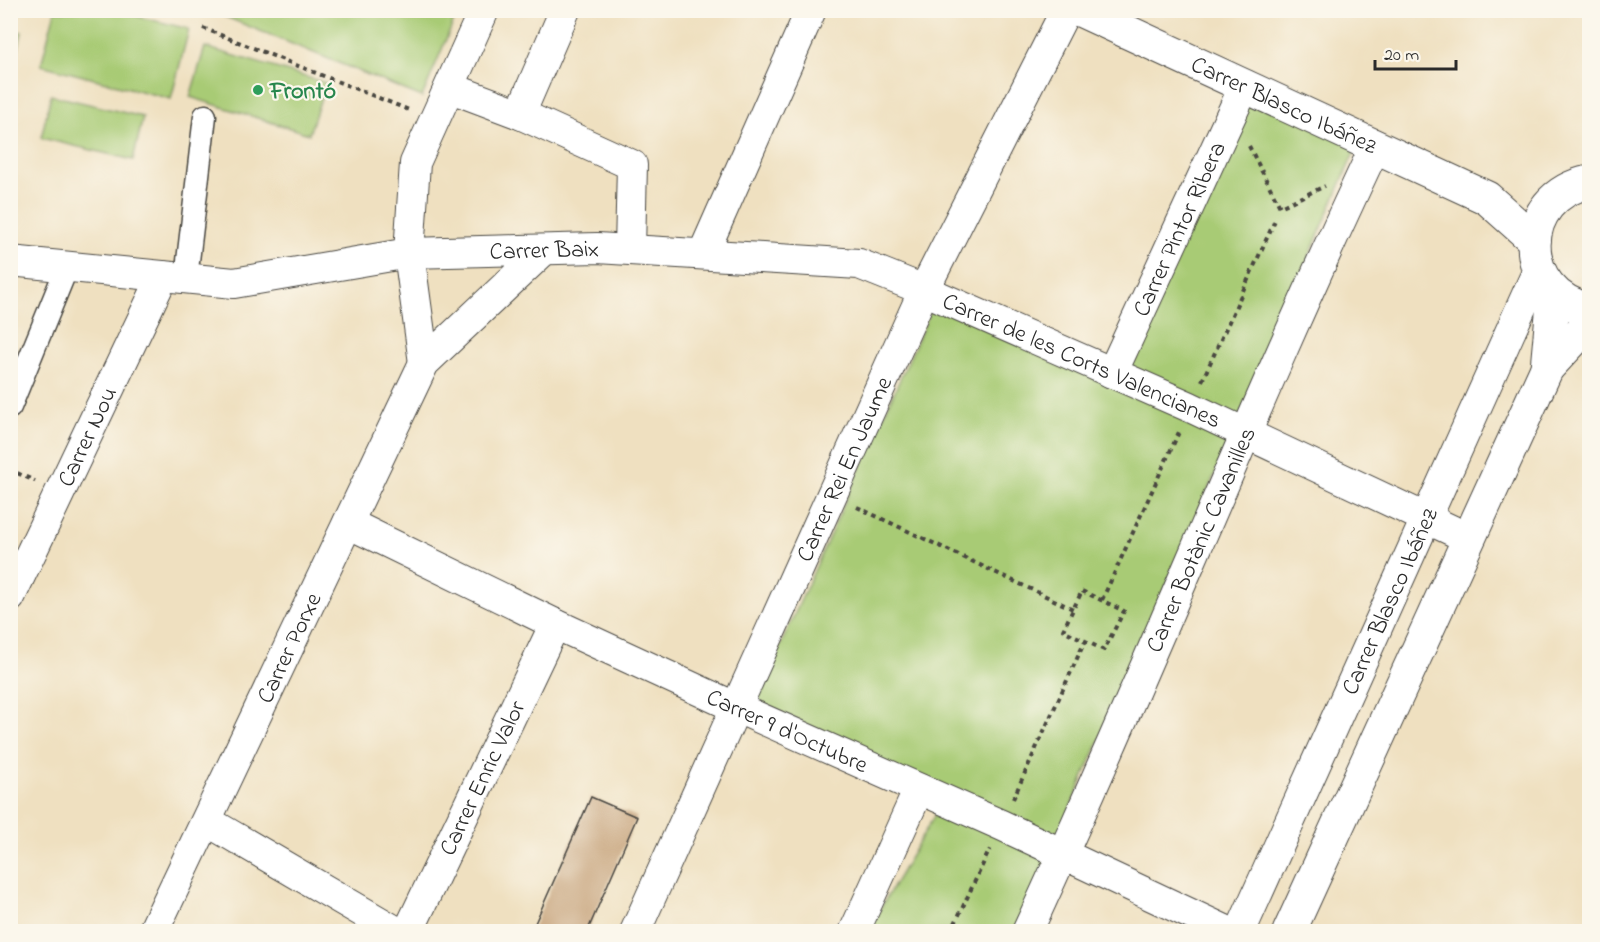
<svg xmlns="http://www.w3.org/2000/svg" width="1600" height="942" viewBox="0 0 1600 942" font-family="'Indie Flower',sans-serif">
<rect width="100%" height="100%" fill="#fbf7ec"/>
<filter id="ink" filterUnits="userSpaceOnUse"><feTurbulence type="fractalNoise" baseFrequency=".0167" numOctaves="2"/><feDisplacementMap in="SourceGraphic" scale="12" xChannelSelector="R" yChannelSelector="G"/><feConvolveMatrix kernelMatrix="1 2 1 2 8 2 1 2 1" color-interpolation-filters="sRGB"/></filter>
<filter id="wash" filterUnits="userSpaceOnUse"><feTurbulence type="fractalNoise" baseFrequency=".008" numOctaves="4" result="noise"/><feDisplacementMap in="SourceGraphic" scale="24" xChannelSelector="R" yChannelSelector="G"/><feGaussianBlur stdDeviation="1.35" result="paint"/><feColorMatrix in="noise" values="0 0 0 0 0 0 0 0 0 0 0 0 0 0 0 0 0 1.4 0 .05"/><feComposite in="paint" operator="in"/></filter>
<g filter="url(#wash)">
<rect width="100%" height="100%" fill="#efe0c0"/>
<!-- green -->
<g fill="#a8cb75" stroke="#6a7b50" stroke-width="1.5">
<path d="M55,11H116L189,29L171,99L41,65Z"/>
<path d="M211,11H458L422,97Z"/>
<path d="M11,29L22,32L14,68L11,67Z"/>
<path d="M205,47L326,83L309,134L190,97Z"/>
<path d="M1245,85L1360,139L1017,931H867L940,806L747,720L936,299L1112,373Z"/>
<path d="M51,95L143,117L133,160L41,138Z"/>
</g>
<g id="blocks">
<!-- building -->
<path fill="#c8a57e" d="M591,797L637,817L587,932H522L524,927L532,930Z"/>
</g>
</g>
<g filter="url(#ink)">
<use href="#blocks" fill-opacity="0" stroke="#484641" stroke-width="1.5"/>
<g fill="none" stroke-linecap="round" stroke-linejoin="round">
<!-- pedestrian casing -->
<g stroke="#484641" stroke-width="25">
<g id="pedestrian">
<path d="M186,278L205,116"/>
<path d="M10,407L67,267"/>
</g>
</g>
<!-- minor casing -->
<g stroke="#484641" stroke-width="32">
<g id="minor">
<path d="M451,88L520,114L565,10"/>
<path d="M520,114L632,165L630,249"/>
<path d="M703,254L811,10"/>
<path id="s1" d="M10,261L234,283L409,253L597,248L859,264L924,290L1190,407L1468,538"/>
<path d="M424,363L409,253L415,163L484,10"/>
<path id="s2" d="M1112,373L1245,85"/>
<path id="s3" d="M348,523L555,624L735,707L1001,825L1229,932"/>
<path id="s4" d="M10,597L163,276"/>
<path d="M207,821L397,932"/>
<path id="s5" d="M153,932L424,363L544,250"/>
<path id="s6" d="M408,932L555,624"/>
<path id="s7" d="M635,932L924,290L1066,10"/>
<path d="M854,932L919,789"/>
<path id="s8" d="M1027,932C1148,672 1252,406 1375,147"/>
<path id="s9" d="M1240,932L1538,270"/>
</g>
</g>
<!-- tertiary casing -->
<g stroke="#484641" stroke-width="35">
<g id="tertiary">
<path id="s10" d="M1080,10L1487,198L1534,240"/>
<path d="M1590,182C1515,196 1516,294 1590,310"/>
<path d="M1547,368L1554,293"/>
<path d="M1289,932L1547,368L1590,322"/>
</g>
</g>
<!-- path -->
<g stroke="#484641" stroke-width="4" stroke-dasharray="4.5 4.5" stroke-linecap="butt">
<path d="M203,28L409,110"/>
<path d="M1249,146L1280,207L1325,186"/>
<path d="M1202,381L1276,218"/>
<path d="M10,468L17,473L35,481"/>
<path d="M857,507L1073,609"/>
<path d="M1082,591L1124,611L1104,650L1063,630Z"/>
<path d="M1102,600L1179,432"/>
<path d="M1013,799L1085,641"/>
<path d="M951,932L990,849"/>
</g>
<!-- pedestrian -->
<use href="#pedestrian" stroke="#fff" stroke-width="22"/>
<!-- minor -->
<use href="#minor" stroke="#fff" stroke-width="30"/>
<!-- tertiary -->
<use href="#tertiary" stroke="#fff" stroke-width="33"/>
</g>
</g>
<!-- markers -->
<circle fill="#2e9e5b" stroke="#fbf7ec" stroke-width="2" cx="258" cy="90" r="6"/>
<g text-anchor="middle" stroke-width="4.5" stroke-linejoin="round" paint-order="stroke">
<!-- leisure labels -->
<g font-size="24" font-weight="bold" fill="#27864d" stroke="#fbf7ec" text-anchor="start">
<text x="270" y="98">Frontó</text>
</g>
<!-- street labels -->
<g font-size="24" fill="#2b2b2b" stroke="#fbf7ec">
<text dy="8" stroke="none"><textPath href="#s10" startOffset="225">Carrer Blasco Ibáñez</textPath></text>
<text dy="8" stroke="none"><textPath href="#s2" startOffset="159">Carrer Pintor Ribera</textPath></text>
<text dy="8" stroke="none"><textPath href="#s1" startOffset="538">Carrer Baix</textPath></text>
<text dy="8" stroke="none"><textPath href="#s1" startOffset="1096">Carrer de les Corts Valencianes</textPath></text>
<text dy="8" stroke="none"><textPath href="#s4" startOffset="178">Carrer Nou</textPath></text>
<text dy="8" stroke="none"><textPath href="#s7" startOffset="508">Carrer Rei En Jaume</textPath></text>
<text dy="8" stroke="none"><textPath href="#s8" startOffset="429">Carrer Botànic Cavanilles</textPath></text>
<text dy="8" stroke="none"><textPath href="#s9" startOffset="363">Carrer Blasco Ibáñez</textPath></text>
<text dy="8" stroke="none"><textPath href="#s5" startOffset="315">Carrer Porxe</textPath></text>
<text dy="8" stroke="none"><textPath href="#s3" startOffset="486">Carrer 9 d'Octubre</textPath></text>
<text dy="8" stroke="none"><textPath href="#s6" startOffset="171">Carrer Enric Valor</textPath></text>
</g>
</g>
<!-- margin -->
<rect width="1600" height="942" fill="none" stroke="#fbf7ec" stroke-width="36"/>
<!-- scale -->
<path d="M1375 60v9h81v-9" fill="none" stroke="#2b2b2b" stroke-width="3"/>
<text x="1384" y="60" font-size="18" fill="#2b2b2b" stroke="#fbf7ec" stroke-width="4.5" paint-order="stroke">20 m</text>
</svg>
